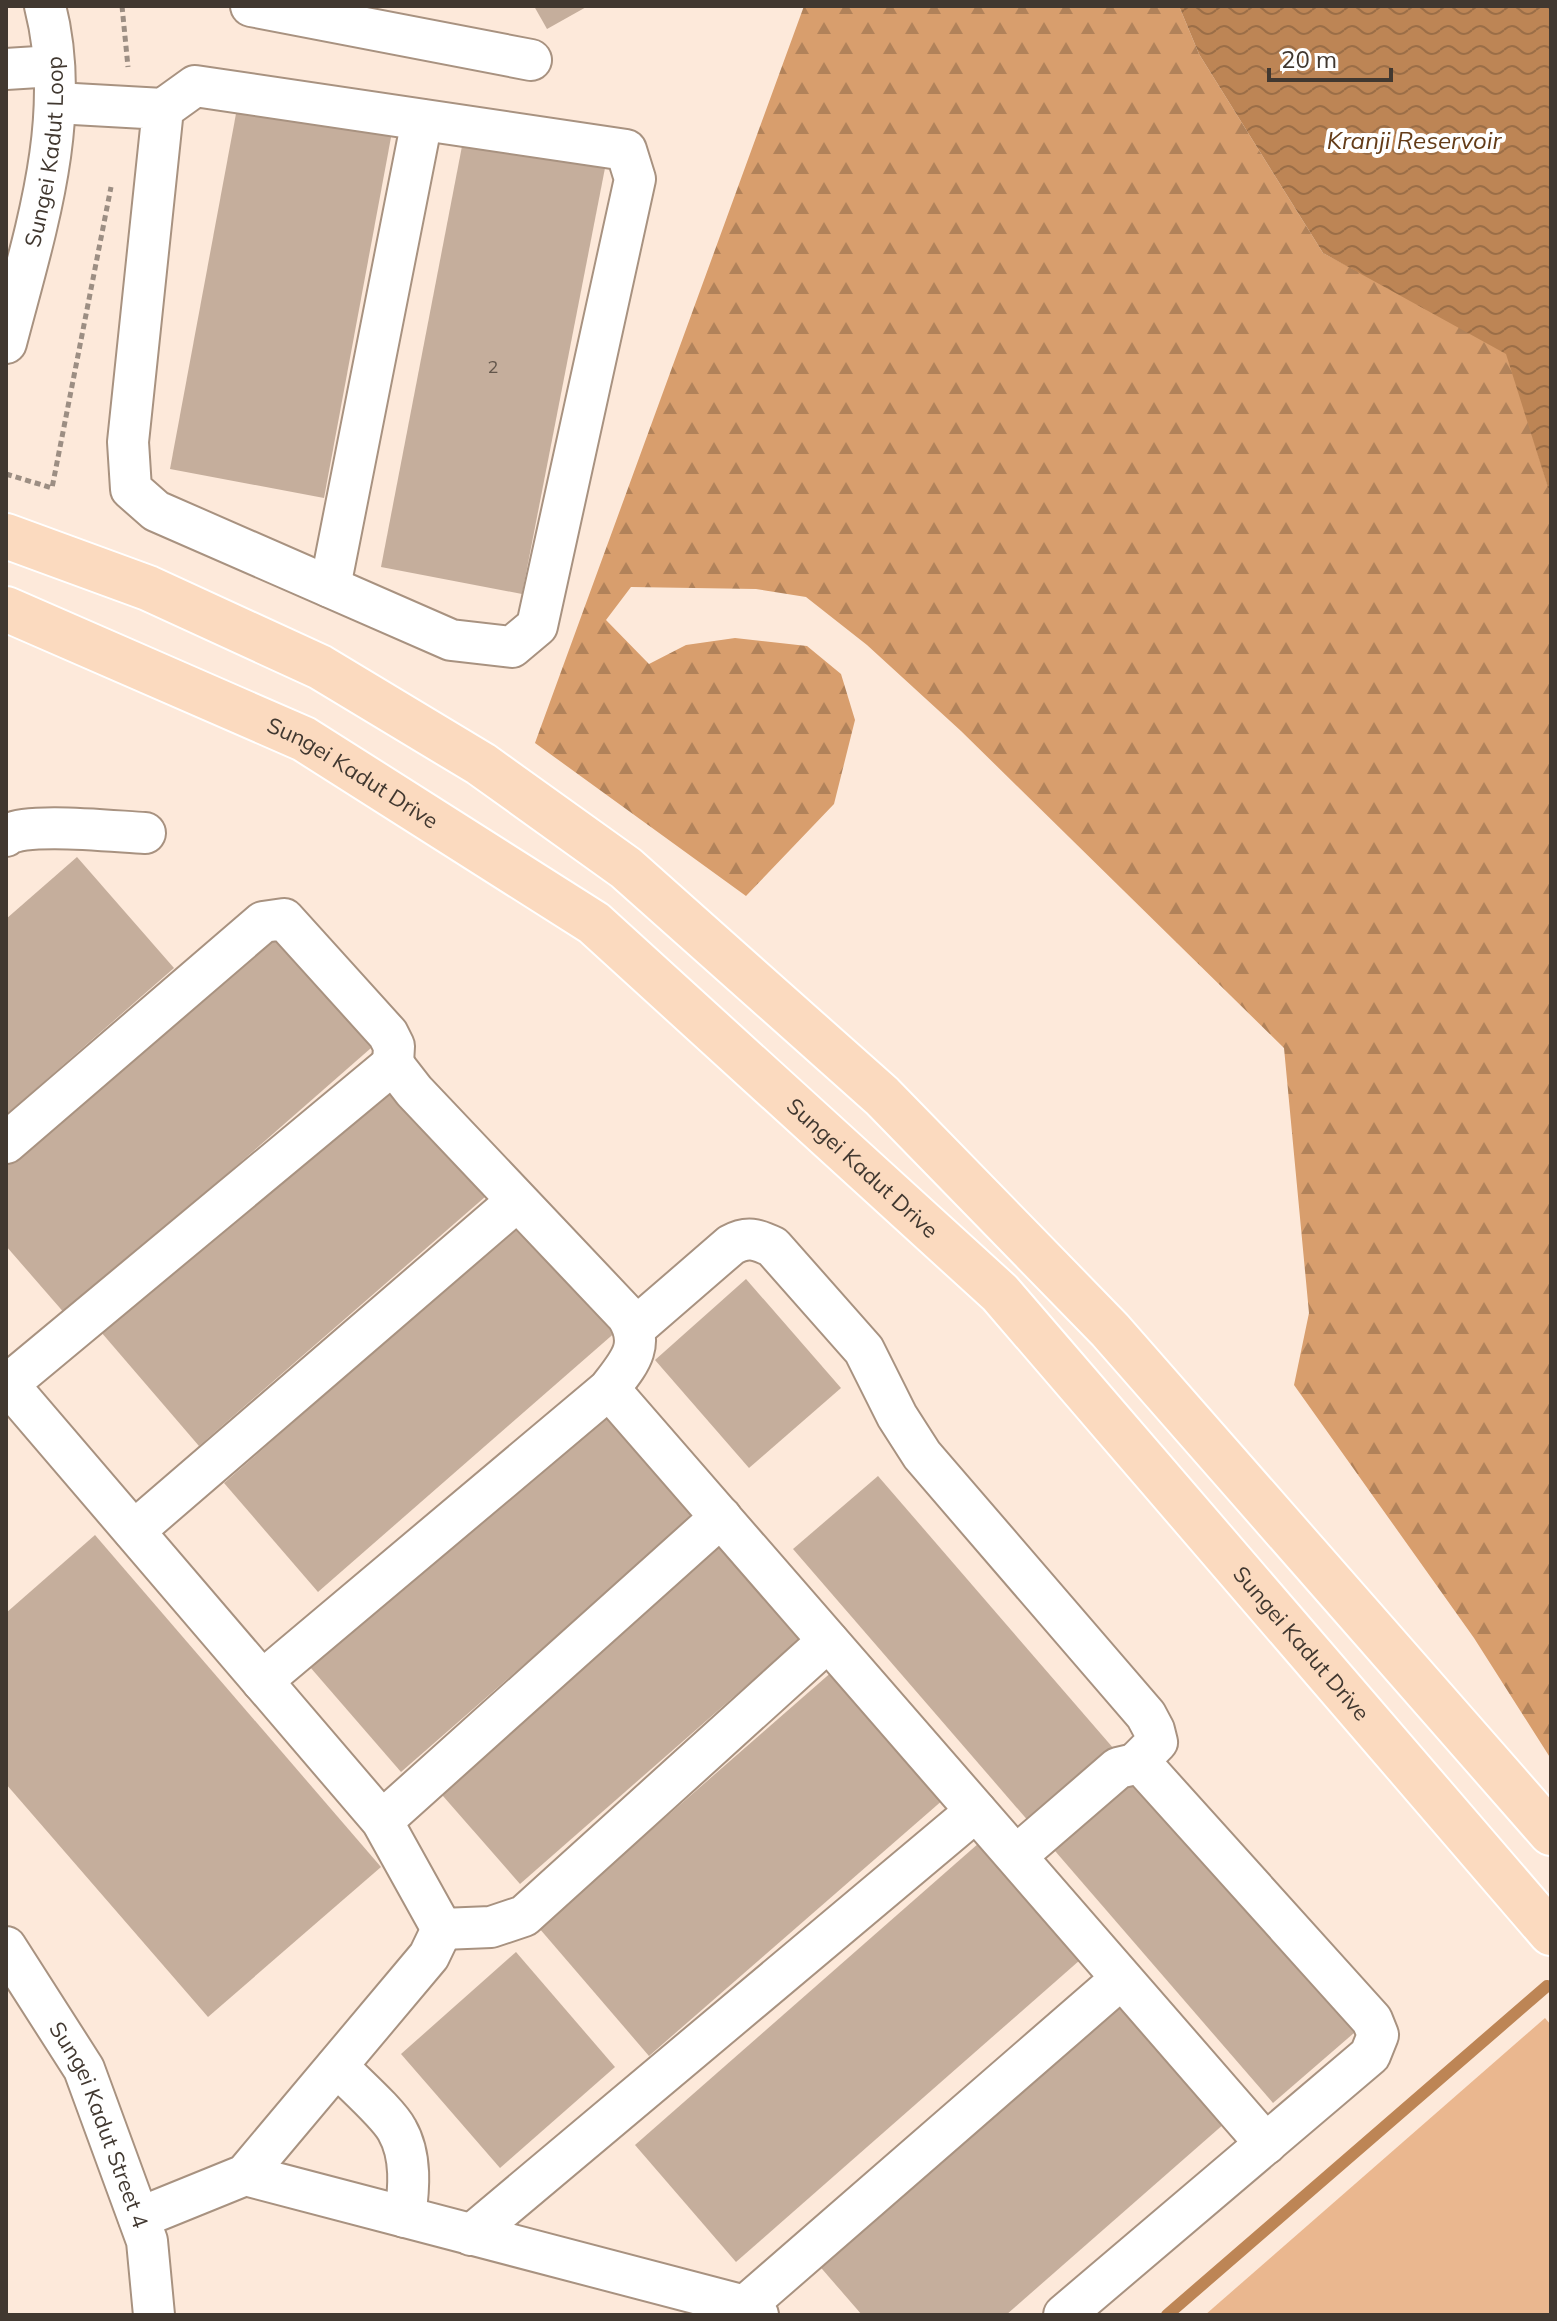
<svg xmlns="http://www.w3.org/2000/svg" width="1557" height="2321" viewBox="0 0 1557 2321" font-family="Mulish,sans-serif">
<defs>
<pattern id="forest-firs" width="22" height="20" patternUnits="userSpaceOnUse" patternTransform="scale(2)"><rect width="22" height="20" fill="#d89e6d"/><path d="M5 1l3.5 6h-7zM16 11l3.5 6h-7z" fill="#b1825a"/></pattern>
<pattern id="water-waves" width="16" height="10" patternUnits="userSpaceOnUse" patternTransform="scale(2)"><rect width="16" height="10" fill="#bd8555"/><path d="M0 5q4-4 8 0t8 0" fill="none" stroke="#9b6e47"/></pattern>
</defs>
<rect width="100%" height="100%" fill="#fde9da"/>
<!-- green -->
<path fill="#eab78f" d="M1545,2018L1551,2025V2315H1205Z"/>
<!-- forest -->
<path fill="url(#forest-firs)" d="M804,6H1179L1199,54L1323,253L1506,350L1551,496V1759L1474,1638L1294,1385L1309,1313L1284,1048L961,731L867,645L806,597L756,589L631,587L606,620L649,664L686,645L735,638L807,646L841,674L855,720L834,804L746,896L535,743Z"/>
<!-- water -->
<path fill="url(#water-waves)" d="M1179,6H1551V497L1506,354L1323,253L1199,54Z"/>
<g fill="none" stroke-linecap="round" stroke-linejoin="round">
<!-- stream -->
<path stroke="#bd8555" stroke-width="12" d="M1167,2315L1547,1986"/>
</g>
<!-- building -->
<g fill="#c5ae9c">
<path d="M534,6H588L547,29Z"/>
<path d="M238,103L392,132L324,498L170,469Z"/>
<path d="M463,141L605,168L522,594L381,567Z"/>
<path d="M77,857L174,968L6,1115V919Z"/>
<path d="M278,923L379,1041L66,1315L6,1246V1161Z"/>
<path d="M394,1076L493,1190L199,1446L101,1332Z"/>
<path d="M524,1220L618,1330L318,1592L224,1483Z"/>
<path d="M746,1279L841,1388L749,1468L655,1360Z"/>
<path d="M607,1408L697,1513L401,1772L310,1667Z"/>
<path d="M878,1476L1114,1749L1030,1823L793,1549Z"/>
<path d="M95,1535L381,1867L208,2017L6,1784V1613Z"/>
<path d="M720,1540L803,1636L520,1884L436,1788Z"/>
<path d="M834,1670L944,1799L649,2056L539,1928Z"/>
<path d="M1138,1766L1362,2026L1273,2103L1049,1844Z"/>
<path d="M979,1843L1080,1960L736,2262L635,2145Z"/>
<path d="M516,1952L615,2067L500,2168L401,2054Z"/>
<path d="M1118,1998L1225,2123L1006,2315H862L816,2262Z"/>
</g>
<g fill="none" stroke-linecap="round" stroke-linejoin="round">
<!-- minor casing -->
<g stroke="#a89280" stroke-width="44">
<g id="minor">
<path d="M251,6L531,60"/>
<path d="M6,69L54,66"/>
<path d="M56,103L163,109L195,86L626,150L635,179L537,626L512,647L451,640L156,511L131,489L128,442L163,109"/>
<path id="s1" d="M6,343C34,235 74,118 45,6"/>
<path d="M330,587L422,120"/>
<path d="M6,836C22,821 119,832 145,833"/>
<path d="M6,1143L263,922L284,919L388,1034L394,1046L393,1064"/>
<path d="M635,1328L731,1245C747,1236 757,1239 773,1247L864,1350L897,1416L922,1455L1146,1715L1154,1730L1157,1742L1135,1764"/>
<path d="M6,1382L382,1821L442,1929"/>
<path d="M8,1384L393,1064L414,1091L627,1316C646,1346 628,1364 609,1389L262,1681"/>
<path d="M609,1389L1266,2144"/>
<path d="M134,1531L517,1201"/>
<path d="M382,1821L721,1517"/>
<path d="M1016,1856L1118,1768L1135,1764L1145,1768L1372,2020L1378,2035L1370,2055L1064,2315"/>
<path d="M442,1929L491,1927L524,1916L828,1641"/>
<path id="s2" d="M6,1947L84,2069L147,2241L154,2315"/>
<path d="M337,2066C352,2082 388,2113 397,2130C412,2156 409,2189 405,2217"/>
<path d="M245,2175L745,2306L758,2315"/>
<path d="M139,2218L245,2175L429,1956L442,1929"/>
<path d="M471,2235L976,1811"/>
<path d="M745,2306L1121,1979"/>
</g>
</g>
<!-- major casing -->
<g stroke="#fff" stroke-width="48">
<g id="major">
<path d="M6,536L148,588L320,667L481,764L626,868L882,1096L1110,1330L1551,1833"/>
<path id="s3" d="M6,609L304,739L594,923L1000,1293L1551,1933"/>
</g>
</g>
<!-- path -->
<g stroke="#9c8e83" stroke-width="5" stroke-dasharray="6 4" stroke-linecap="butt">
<path d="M122,6L128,67"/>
<path d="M6,474L52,488L111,187"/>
</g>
<!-- minor -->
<use href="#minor" stroke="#fff" stroke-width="40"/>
<!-- major -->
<use href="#major" stroke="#fbdabf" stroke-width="44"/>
</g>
<g text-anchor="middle" stroke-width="8" stroke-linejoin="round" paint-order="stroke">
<!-- number labels -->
<g font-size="18" fill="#62564b">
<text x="493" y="373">2</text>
</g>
<!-- street labels -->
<g font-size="22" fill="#413830" stroke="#fff">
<text dy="8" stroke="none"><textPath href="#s1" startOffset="196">Sungei Kadut Loop</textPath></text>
<text dy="8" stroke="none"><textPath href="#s3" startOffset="384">Sungei Kadut Drive</textPath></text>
<text dy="8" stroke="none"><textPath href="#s3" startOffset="1032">Sungei Kadut Drive</textPath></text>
<text dy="8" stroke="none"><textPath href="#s3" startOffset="1680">Sungei Kadut Drive</textPath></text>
<text dy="8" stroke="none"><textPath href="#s2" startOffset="202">Sungei Kadut Street 4</textPath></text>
</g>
<!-- water labels -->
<g font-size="24" font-style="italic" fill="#643c18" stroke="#fff">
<text x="1414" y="149">Kranji Reservoir</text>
</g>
</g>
<!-- border -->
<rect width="1557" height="2321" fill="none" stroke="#413830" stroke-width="16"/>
<!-- scale -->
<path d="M1269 68v12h122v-12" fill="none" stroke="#413830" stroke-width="4"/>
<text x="1281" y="68" font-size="24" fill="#413830" stroke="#ffffff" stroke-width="6" paint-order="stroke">20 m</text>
</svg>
